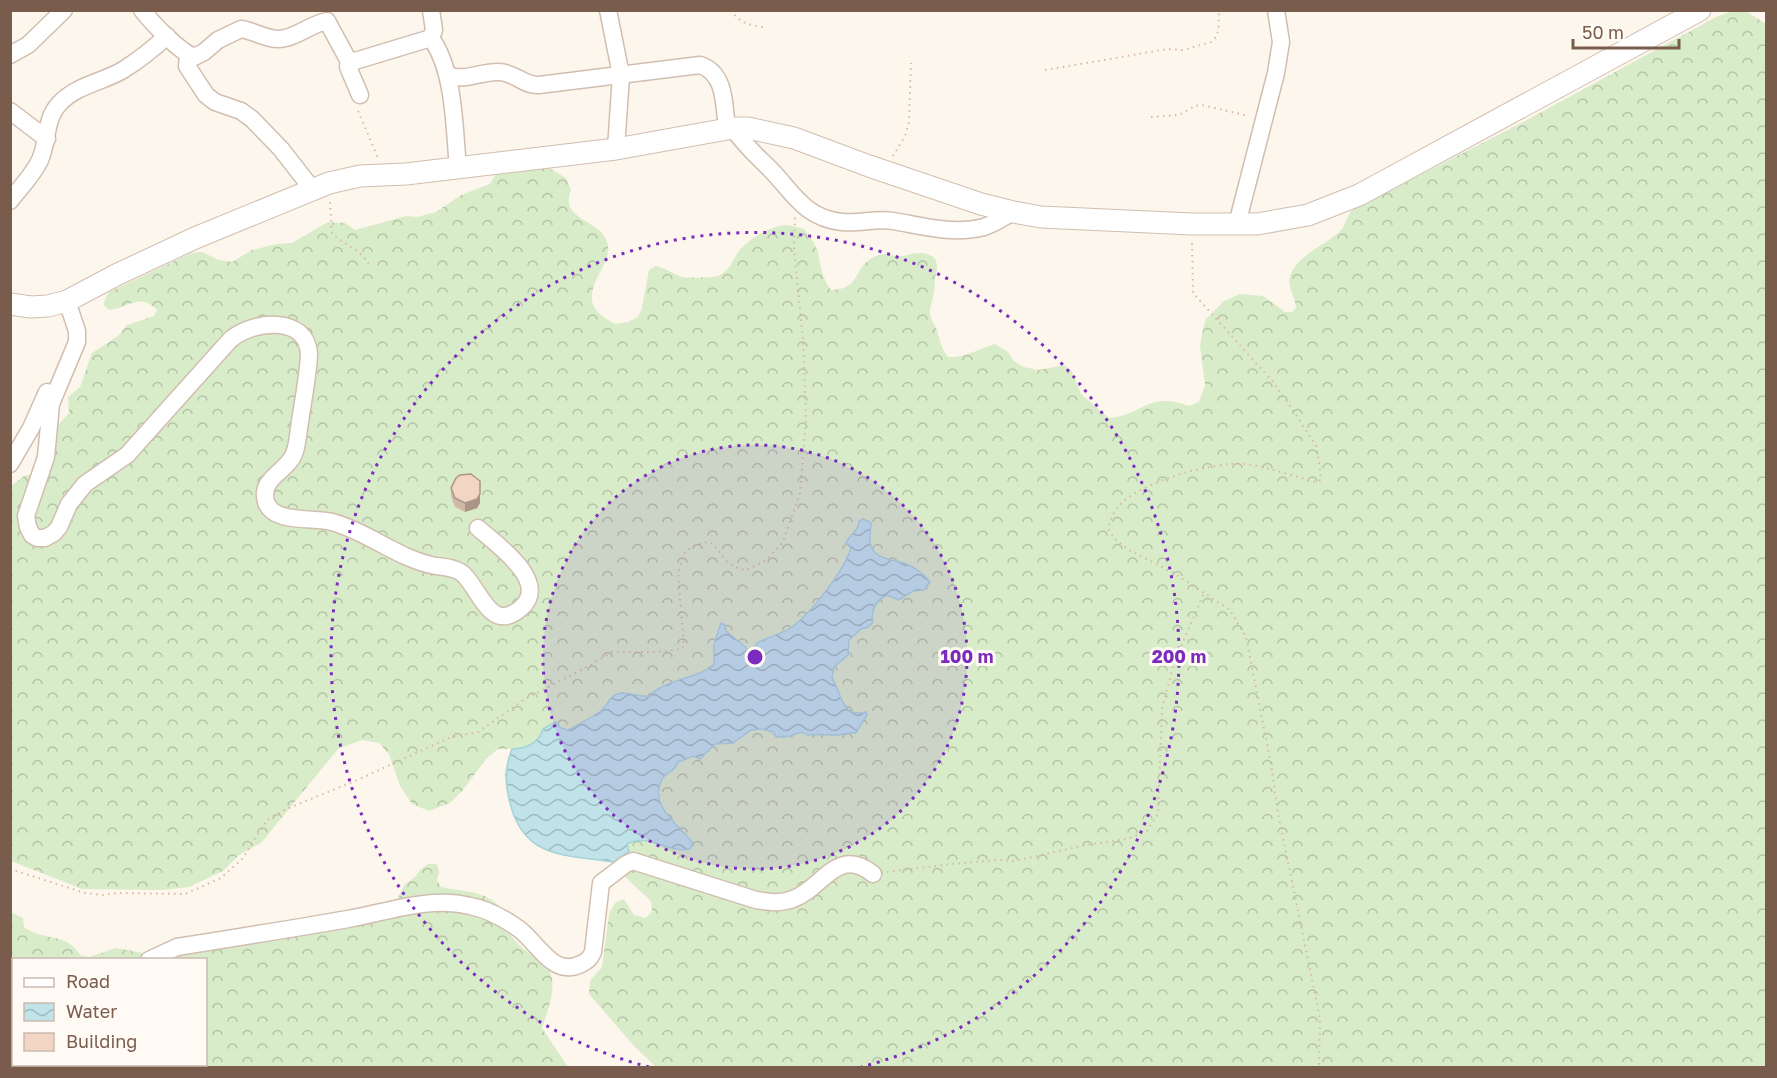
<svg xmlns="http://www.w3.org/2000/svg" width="1777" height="1078" viewBox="0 0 1777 1078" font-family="'Golos Text',sans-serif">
<defs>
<pattern id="forest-crowns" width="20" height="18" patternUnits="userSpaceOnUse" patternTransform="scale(1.5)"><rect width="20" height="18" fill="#d8ecc9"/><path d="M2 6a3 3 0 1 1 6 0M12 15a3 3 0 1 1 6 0" fill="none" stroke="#b4c2a5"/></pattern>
<pattern id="water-waves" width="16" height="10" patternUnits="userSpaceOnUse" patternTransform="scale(1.5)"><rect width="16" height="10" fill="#bfe3e8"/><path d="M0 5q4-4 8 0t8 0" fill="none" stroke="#a0bbbe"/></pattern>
</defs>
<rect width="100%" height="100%" fill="#fdf6ec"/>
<!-- forest -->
<g fill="url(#forest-crowns)" fill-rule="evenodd">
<path d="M1733,11H1746L1766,24V1067H656L635,1047L589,994L590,981L602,967L609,914L615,903L624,899L634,915L645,918L652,912L651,901L626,878L614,862C591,858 557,857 537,845C516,832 503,795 505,771C506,763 509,756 511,749H498L486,759L463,790L450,803L429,811L412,804L400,786L389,754L379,743L362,740L338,749L261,843L239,855L223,871L189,887L163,890L82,889L11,861L10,487L24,476L32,474L53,457L58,425L69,413L68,397L80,387L92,353L118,336L127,325L154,316L157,310C140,292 129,308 109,310L103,304L109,292L191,253L202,252L219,260L232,262L252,250L277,244L292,243L328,222L345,223L355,230L406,216L417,217L436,212L461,195L490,184L496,174L549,168L566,178L571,190C558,221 604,220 608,245C612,266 576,293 600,314C604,318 610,321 615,324L628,322L638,317L642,308L649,270L656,266C666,268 673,274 682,277C687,278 712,278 718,276C730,271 732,261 738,252C748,239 770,226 786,225C792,225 799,228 804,229C809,235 814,242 817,249C821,264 821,277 831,290C861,289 852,270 872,258C887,249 894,260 907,255C919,251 939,251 937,270C936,273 935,276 935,279C934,285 935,291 933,297C932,304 929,308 930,315C931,320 934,323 936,328C940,338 940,348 948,357C964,358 979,349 995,344L1008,352L1014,361L1023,367L1039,370L1064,365L1072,372L1081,394L1109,418C1145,415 1146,391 1189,406L1199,402L1205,385L1200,346L1203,329L1206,319L1224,301L1240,294L1263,296L1285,312H1292L1296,308C1296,298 1287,288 1290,277C1296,255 1327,245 1341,230C1346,224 1347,216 1352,210L1523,122L1718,16Z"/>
<path d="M428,864H437L439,872L437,880L441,887C457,891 476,890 490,899C498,903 504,912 507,921C509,925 508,930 510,934C519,949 539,958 548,969C559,983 547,1013 542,1028L568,1067H11L10,912L23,918L24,927C44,942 66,931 81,956L89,957L116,948L143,953L184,949L392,910L405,884L415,877L421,869ZM14,960H206V1064H14Z"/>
</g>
<!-- water -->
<path fill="url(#water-waves)" stroke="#a5d3da" stroke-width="1.5" d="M863,519L871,523C871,529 869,536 870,542C872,559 891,559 904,563C914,567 924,574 930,582L924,590L913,591L899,600L887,595C876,601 870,609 873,622L868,627L861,629L849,640L848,655L834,667L832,678C842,694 841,718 866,712L867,715L856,733C848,732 843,735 836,735C826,735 817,734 807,735C800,730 797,734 790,736C787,737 780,736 776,737L773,732L761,729L751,730L733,743L715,744L700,759L693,756L678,762C676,771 666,772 662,779C648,806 678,824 693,843L690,849C669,854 647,832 627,844L629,851L614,862C590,858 558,858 537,845C509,827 500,778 512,749C526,749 539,743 543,729L555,722L561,728L568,730C579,724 591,718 601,711C607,706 610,696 617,694C628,691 639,698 650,696C658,685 684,679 697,674C703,672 709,668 714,665V644L721,623L725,625L726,631L749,650L754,648L757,643C768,637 782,634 792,627C811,613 844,571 851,548L846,543C850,534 859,531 859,521Z"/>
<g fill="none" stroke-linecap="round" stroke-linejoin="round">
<!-- minor casing -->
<g stroke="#d1beb0" stroke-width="19">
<g id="minor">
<path d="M142,10C153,24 179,51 194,57L204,52L218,40L241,29C254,31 266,39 278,39C295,39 310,24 327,21L346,56L349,60L355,61L431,38C455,72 454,127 458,168"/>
<path d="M431,10L434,30L431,38"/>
<path d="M608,10L621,75L616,149"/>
<path d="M10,55L28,45L64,10"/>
<path d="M188,55L187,66L206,95L215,102L241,111L252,119L281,149L313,190"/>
<path d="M349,60L348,67L360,95"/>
<path d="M448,75C464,82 482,71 499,72C514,72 524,86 539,85L700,65C726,73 724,106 727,129"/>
<path d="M10,111L47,139"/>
<path d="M733,128C744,145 756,155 770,169C793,192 804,218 842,222C859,224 876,218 893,221C923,226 953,235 984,227C994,224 1004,217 1013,212"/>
<path d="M10,201C20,188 33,175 40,160C48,142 45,119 59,104C76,85 103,82 123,70C139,60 154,48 167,36"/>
<path d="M1237,224L1276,73L1281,42L1276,10"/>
<path d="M67,301L77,331V342L51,404L46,457L26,516L28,527L32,535L37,538H45L54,533L59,527L69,504L85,484L127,455L230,340C252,320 307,315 309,354C308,377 303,400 300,422C298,432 298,444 294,454C287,472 259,478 266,502C273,524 314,517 332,522C369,532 398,559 436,566C445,567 455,568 462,573C480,588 490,635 521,608C551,582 496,544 478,528"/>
<path d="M10,464L31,428L47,392"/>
<path d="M149,960L177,947C234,938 291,929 348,919C388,912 429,896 470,906C487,909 505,919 519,929C538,943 553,978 581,964C587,961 590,959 593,952L601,883L626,864L633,861L756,900C768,902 780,904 793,899C822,889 837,845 873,874"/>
<path d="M10,986H14"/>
</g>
</g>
<!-- tertiary casing -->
<g stroke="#d1beb0" stroke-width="23">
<path id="tertiary" d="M10,304L31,307L48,306L67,301L118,274L195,238L329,183L360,176L406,174L616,149L733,128H748L794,138L869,166L981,204L1013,212L1041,217L1192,224H1257L1308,215L1359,195L1700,10"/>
</g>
<!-- path -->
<g stroke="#d9b8a5" stroke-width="2" stroke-dasharray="1.5 4.5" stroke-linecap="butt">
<path d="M731,10C739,23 749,25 763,27"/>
<path d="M1045,70L1168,49L1183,50L1211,42C1221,36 1218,21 1219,10"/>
<path d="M358,111L378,158"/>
<path d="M1151,117L1179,115L1195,106L1202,105L1249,116"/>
<path d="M893,156L905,136L909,122L911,63"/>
<path d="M330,202L332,233C346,247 359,247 370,266"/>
<path d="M1192,243L1193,293L1273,382L1290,406L1317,447L1321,480L1316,482C1296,477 1264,466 1245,464C1213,461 1136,483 1117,508C1112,515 1110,522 1108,529L1116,540L1129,550L1172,572L1230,610L1246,637L1272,770L1277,808L1320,1019L1319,1068"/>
<path d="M10,869L85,893L103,895L118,893L185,894L221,878L243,858L267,820L284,810L355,781L451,737L478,732L525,699L587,667L612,652H659L681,649L684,646L678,573L685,552L696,545L708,542L713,544L727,562L739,569L747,570L765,561L783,542L800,493L806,419L803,339L794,249L795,217"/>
<path d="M887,872L952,864L1000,860L1014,861L1086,845L1127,839L1147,831L1158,814L1162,709L1174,663L1204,593"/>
</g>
<!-- minor -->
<use href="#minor" stroke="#fff" stroke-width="16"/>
<!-- tertiary -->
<use href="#tertiary" stroke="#fff" stroke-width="21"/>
</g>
<!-- wall -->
<path fill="#d1b7a8" d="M451,488L480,503L477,508L465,512L455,507L451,496Z"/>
<!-- shaded-wall -->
<path fill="#aa9588" d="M480,494V503L477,508L465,512V503Z"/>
<!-- building -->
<path fill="#f3d5c3" stroke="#aa9588" stroke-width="1.5" d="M471,474L480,481V494L477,499L465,503L455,498L451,488L456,478L460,475Z"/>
<!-- distance rings -->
<circle cx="755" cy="657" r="212" fill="#7b2cbf" fill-opacity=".12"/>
<g fill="none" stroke="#7b2cbf" stroke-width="3" stroke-dasharray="3 6">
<circle cx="755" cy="657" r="212"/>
<path d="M649 1067A424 424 0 1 1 861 1067"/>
</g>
<circle cx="755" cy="657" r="9" fill="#7b2cbf" stroke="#fffaf3" stroke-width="3"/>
<g font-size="18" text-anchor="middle" font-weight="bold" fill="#7b2cbf" stroke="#fffaf3" stroke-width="6" stroke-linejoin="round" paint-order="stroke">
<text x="967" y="663">100 m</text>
<text x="1179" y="663">200 m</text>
</g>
<!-- border -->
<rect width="1777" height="1078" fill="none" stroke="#7a5c4d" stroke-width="24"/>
<!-- legend -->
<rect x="12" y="958" width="195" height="108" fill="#fffaf3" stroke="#cabbb1" stroke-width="1.5"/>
<rect x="24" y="978" width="30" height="9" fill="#ffffff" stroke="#cabbb1" stroke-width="1.5"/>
<text x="66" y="988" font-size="18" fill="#7a5c4d">Road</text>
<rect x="24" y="1003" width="30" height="18" fill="url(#water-waves)" stroke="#cabbb1" stroke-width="1.5"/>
<text x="66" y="1018" font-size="18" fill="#7a5c4d">Water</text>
<rect x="24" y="1033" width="30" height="18" fill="#f3d5c3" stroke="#cabbb1" stroke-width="1.5"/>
<text x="66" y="1048" font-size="18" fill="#7a5c4d">Building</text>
<!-- scale -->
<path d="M1573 39v9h106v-9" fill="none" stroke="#7a5c4d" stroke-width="3"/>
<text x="1582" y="39" font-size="18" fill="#7a5c4d" stroke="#fffaf3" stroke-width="4.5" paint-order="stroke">50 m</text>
</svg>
